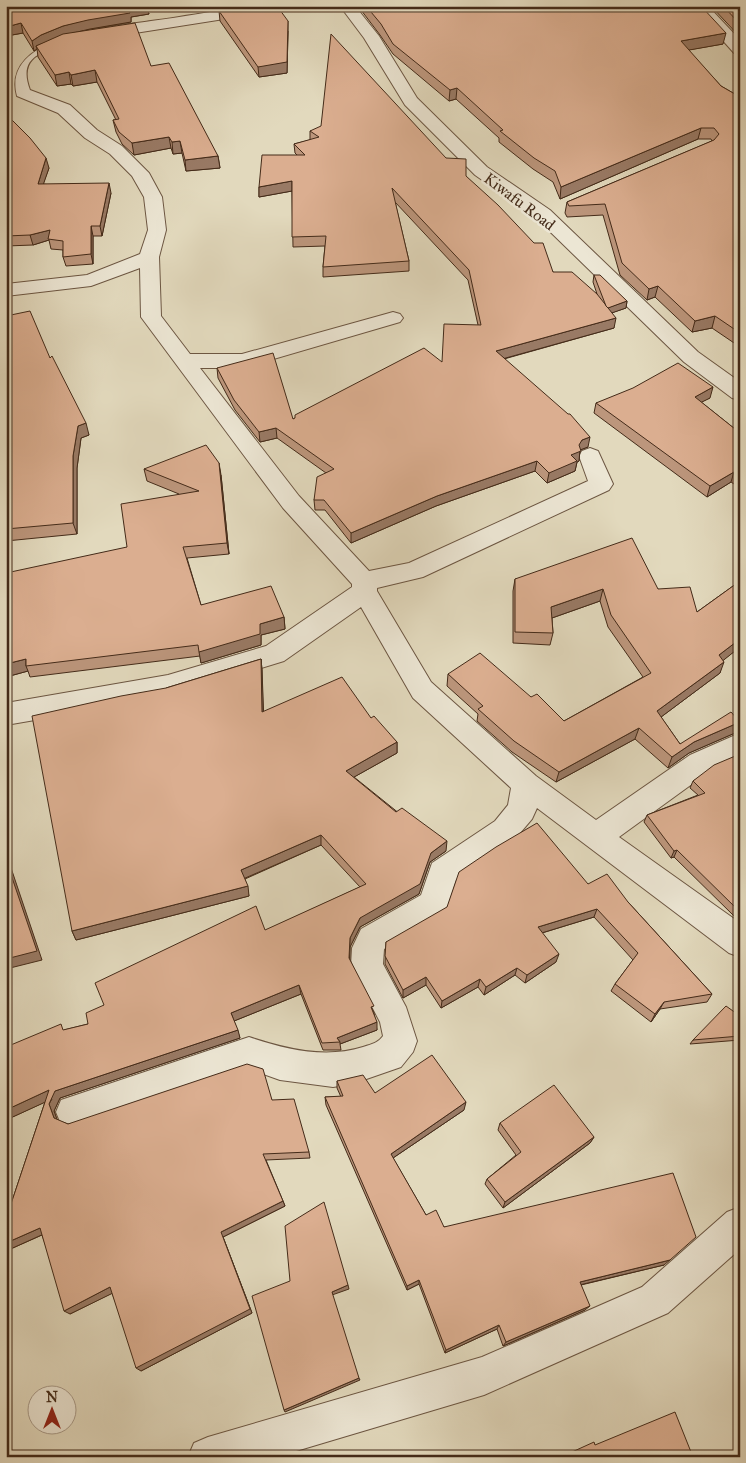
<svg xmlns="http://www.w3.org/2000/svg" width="746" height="1463" viewBox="0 0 746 1463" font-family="'IM FELL Great Primer',serif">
<rect width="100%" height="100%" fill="#e2d9bd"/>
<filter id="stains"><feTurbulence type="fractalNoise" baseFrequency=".004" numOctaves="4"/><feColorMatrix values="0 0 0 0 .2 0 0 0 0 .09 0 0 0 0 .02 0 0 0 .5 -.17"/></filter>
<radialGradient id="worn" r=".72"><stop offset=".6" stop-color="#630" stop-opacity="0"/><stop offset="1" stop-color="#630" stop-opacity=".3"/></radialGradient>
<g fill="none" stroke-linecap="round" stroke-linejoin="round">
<!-- minor casing -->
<g stroke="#6c5642" stroke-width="2">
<g id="minor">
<path d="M245,6H288L286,9L281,10L65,44C39,53 18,58 30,90L70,105L97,130L122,146L149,173L162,197L166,230L159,257L161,316L190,354H242L386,314L393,312L400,314L403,318L400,322L250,366L243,368H200L299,496L369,571L409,563L588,481L579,456L582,451L590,448L598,451L613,484L609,490L423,577L377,588V591L431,682L536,776L596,820L690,755L740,733V757L710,771L619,837L740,923V957L729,953L537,808L532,819L515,839L456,880L445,914L384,949L383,964L406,1007L417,1041L413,1052L401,1067L352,1084L333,1087L280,1080L249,1069L73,1129L61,1124L56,1112L61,1100L249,1037C285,1049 325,1059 363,1047C372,1044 378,1043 383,1036L380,1022L351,966L352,948L361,929L421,895L432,863L495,821L508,805L511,788L413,698L361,607L284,661L168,697L6,725V703L168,675L266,646L352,587V584L283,508L141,317L140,268L91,286L6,296V284L87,275L140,254L148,230L144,197L132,176L110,154L85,138L58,113L17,96C0,34 119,26 151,21C182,17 214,11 245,6Z"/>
<path d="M340,6H355L379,36L417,98L487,167L550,210L698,352L740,382V400L732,398L684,362L536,218L475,175L405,105L364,38Z"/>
<path d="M692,6H708L740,40V55L734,53Z"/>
<path d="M740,1207V1249L668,1313L484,1395L276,1457H188L194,1443L208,1437L482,1357L642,1287L727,1212Z"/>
</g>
</g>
<!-- minor -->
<use href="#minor" fill="#ece6d4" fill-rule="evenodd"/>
</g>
<!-- wall -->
<g fill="#bc967c" stroke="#442b19">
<path d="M6,6L148,11L149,14L131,17V22L90,29L76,32L151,66L218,156L220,168L186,171L182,153L173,154L171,148L134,155L122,144L116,132L113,120H116L97,82L73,86L71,84L57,86L38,57L37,49L34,51L23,33L12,35L10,32H6Z"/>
<path d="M358,6H701L723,44L688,50L721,86L740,97V347L712,328L692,332L655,297L647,300L620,275L603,215L567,217L565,213L567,202L712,141L711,139H698L560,199L553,182L533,169L499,142V138L456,99L449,101L393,54L380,35Z"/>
<path d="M711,6H740V37Z"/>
<path d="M219,11L288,31L287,73L259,77L220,21Z"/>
<path d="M6,117L49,168L43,184L111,193L102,236H93V264L66,266L63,257V250L51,249L49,240L33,245L6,246Z"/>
<path d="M310,131L446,158L466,176L553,272L598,297L593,282L594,275L627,301L626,308L611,313L614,328L504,359L588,447L580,450L579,461L577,462L575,471L547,483L535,471L436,506L351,543L325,510H315L314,500L326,473L277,438L260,442L235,410L218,378L217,368L293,419L295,418L442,362L478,325L468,280L395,202L409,261V271L323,277V267L325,246L293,247L292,191L259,197V187L297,155L295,153L294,144L310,140Z"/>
<path d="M6,316L50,358L89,435L81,438L77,468V534L6,541Z"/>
<path d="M710,398L701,402L740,433V488L731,482L707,497L594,413L596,403Z"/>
<path d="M144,469L221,475L229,554L187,558L201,605L284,617L285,629L261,635V645L201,663L200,656L30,677L28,671L6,677L127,547L179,494L147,481Z"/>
<path d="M515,579L658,589L697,612L740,581V647L723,660L720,673L661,717L680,744L735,733L689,753L668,768L635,739L556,782L512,752L477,721L478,714L447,686L448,674L531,697L564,721L643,677L608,627L600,601L552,618L553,633L550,645L513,643V591Z"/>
<path d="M261,659L262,670L263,712L371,718L397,742V753L354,777L446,851L430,862L419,894L360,927L350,947V960L374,1013L377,1030L340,1044L341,1050H323L301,994L234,1021L240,1038L60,1098L54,1111L57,1120L68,1124L272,1100L309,1152L310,1158L266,1160L283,1201L285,1206L223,1237L252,1313L141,1371L112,1293L70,1314L42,1235L6,1251V1219L45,1102L6,1120L64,1030L88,1024L104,1005L360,887L321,845L245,879L249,896L76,940L72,931L166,688Z"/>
<path d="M740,754V915H738L737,914L734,916L674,857L671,858L644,822L647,815L698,795L690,788L693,781Z"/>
<path d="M588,884L628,902L712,994L707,1002L660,1009L651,1022L611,991L615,984L633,960L594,917L542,933L556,962L525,983L515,975L484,995L478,987L441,1008L426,985L403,998L385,964L386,942Z"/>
<path d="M740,1016V1040L690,1044L693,1040Z"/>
<path d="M337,1081L375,1093L464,1110L393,1158L426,1215L444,1227L664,1265L581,1285L585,1310L503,1346L497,1329L445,1353L419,1284L407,1290L326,1105L325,1097H341L337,1088Z"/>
<path d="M500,1123L594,1137L590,1143L503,1208L485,1184L487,1179L516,1155L498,1130Z"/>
</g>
<!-- shaded-wall -->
<g fill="#997a65" stroke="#442b19">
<path d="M137,6H173L148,11L149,14L131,17V22L90,29L65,35L36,46L37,49L34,51L32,41L41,35L63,26L128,8Z"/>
<path d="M212,6H232L212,10Z"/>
<path d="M288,21V31L287,73L259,77L258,67Z"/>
<path d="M6,23H7L10,32H6Z"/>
<path d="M21,23L23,33L12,35L10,26Z"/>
<path d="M726,33L723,44L678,52L681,41Z"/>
<path d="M95,70L97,82L73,86L71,75Z"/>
<path d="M69,72L71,84L57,86L55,75Z"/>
<path d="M457,88L456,99L449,101L450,90Z"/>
<path d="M701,128L698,139L560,199L561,187Z"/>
<path d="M169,137L171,148L134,155L132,143Z"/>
<path d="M180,141L182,153L173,154L172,142Z"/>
<path d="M218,156L220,168L186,171L185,160Z"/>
<path d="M46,158L49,168L40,194L38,184Z"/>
<path d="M292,181V191L259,197V187Z"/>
<path d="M109,183L111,193L102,236L100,226Z"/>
<path d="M91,226L93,236V264L91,254Z"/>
<path d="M50,230L49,240L33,245L30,235Z"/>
<path d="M658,286L655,297L647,300L649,289Z"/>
<path d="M627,301L626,308L606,315L607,308Z"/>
<path d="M715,316L712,328L692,332L695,321Z"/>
<path d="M616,318L614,328L495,361L496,351Z"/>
<path d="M713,387L710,398L692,407L695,397Z"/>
<path d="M86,423L89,435L81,438L77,468V534L73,523V456L78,426Z"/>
<path d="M276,428L277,438L260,442L259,432Z"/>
<path d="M590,437L588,447L580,450L579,461L577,462L575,471L547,483L549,473L571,455L582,440Z"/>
<path d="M537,461L535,471L436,506L351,543V533L437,496Z"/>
<path d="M219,463L221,475L229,554L227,543Z"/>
<path d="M734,472L731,482L707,497L710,486Z"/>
<path d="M603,589L600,601L549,619L551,607Z"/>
<path d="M284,617L285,629L261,635V645L201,663L199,652L260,624Z"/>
<path d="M740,639V647L715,667L719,655Z"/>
<path d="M26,659V666L28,671L6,677V664Z"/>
<path d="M261,659L262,670L264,723L262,712Z"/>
<path d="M724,662L720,673L653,723L657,711Z"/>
<path d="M740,722L735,733L689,753L668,768L672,757L694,742Z"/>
<path d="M639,728L635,739L556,782L559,772Z"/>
<path d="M397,742V753L347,781L346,771Z"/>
<path d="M321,835V845L243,879L241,870Z"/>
<path d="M447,841L446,851L430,862L419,894L360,927L350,947L349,967L350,938L360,918L431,853Z"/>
<path d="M677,850L674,857L671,858L674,851Z"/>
<path d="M6,853L42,960L6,969Z"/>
<path d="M248,886L249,896L76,940L72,931Z"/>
<path d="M740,908L737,914L734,916L738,910Z"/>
<path d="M597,909L594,917L535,935L538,927Z"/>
<path d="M559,954L556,962L525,983L527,975Z"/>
<path d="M517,968L515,975L484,995L486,987Z"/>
<path d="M426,977V985L403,998V990Z"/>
<path d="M480,979L478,987L441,1008L442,1001Z"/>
<path d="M299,985L301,994L234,1021L231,1013Z"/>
<path d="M664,1002L660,1009L651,1022L655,1014Z"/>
<path d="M377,1022V1030L340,1044V1042L337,1038Z"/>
<path d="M238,1030L240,1038L60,1098L54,1111L59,1125L54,1118L49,1104L52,1099L6,1120V1110L49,1090L55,1091Z"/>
<path d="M466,1102L464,1110L390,1160L391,1154Z"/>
<path d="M594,1137L590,1143L503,1208L505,1202Z"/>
<path d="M283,1201L285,1206L223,1237L252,1313L141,1371L136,1368L221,1232Z"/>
<path d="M40,1228L46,1233L6,1251V1243Z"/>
<path d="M670,1260L664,1265L575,1286L580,1282Z"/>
<path d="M419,1280V1284L407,1290V1286Z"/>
<path d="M348,1285L349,1289L332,1295V1292Z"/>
<path d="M110,1287L115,1292L70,1314L64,1311Z"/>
<path d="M6,1291L10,1304L6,1306Z"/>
<path d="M590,1306L585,1310L503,1346L506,1342Z"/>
<path d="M499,1325L497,1329L445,1353L446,1350Z"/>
<path d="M359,1378L360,1380L285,1412L284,1410Z"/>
</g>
<!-- building -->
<g fill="#dbae90" stroke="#442b19">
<path d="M6,6H137L128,8L130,13L88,20L63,26L41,35L32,41L21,23L10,26L7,23H6Z"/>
<path d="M251,6H277L288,21L287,62L258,67L219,11Z"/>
<path d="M366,6H701L726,33L681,41L721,86L740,97V333L715,316L695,321L658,286L649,289L622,263L605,204L569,206L567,202L714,140L719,134L714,128H701L561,187L555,171L534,158L500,131L503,130L457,88L450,90L393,44L381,24Z"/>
<path d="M723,6H740V24Z"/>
<path d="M135,23L151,66L169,63L218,156L185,160L180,141L172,142L169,137L132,143L119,132L113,120L119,119L95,70L71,75L69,72L55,75L36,46L63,34Z"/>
<path d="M331,34L446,158L466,159V176L498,205L534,243H543L553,272H572L597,294L616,318L496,351L568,414H570L590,437L582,440L579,445L581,451L571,455L577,461L549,473L537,461L437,496L351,533L324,500H314L317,477L334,469L276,428L259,432L234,400L217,368L273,353L293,419L295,418V415L424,348L442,362L444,324L481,325L469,270L392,188L409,261L323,267L326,236L292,237V181L259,187L262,155H305L294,144L319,137L310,131L321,126Z"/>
<path d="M6,117H9L30,138L46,158L38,184L109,183L100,226H91V254L63,257V241L48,239L50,230L30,235L6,236Z"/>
<path d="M594,275H600L627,301L608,308L606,306Z"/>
<path d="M30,311L50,358L52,356L86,423L78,426L73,456V523L6,529V316Z"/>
<path d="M678,363L713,387L695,397L740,433V475L734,472L710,486L596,403L633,388Z"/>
<path d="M206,445L219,463L227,543L183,547L201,605L271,586L284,617L260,624V634L199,652L198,645L26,666V659L6,664V573L127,547L121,504L199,491L144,469Z"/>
<path d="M632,538L658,589L690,587L697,612L740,581V639L719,655L724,662L657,711L680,744L731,712L740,722L694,742L672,757L639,728L559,772L514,741L478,709L483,706L448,674L480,653L531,697L537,694L564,721L651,673L611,615L603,589L551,607L553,633L515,632V579Z"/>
<path d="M261,659L262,712L342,677L371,718L374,716L397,742L346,771L396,812L402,808L447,841L431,853L420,884L360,918L350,938L349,958L374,1006L371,1007L377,1022L337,1038L340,1042L322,1043L299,985L231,1013L238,1030L55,1091L49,1104L54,1118L68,1124L247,1064L263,1069L272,1100L294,1099L309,1152L263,1154L283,1201L221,1232L250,1309L136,1368L110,1287L64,1311L40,1228L6,1243V1219L49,1090L6,1110V1047L61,1024L63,1030L88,1024L86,1013L104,1005L95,983L256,906L265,930L366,884L321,835L241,870L248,886L72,931L32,716L121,696L166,688Z"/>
<path d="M740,754V908L738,910L677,850L674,851L647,815L705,793L693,781L714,765Z"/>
<path d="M537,823L588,884L607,874L628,902L712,994L664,1002L655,1014L615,984L638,953L597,909L538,927L559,954L527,975L517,968L486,987L480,979L442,1001L426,977L403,990L385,956L386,942L447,907L459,872L496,847Z"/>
<path d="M6,860L37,951L6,959Z"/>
<path d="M726,1006L740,1016V1036L693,1040Z"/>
<path d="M432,1055L466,1102L391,1154L426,1215L436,1210L444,1227L673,1173L696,1237L670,1260L580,1282L590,1306L506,1342L499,1325L446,1350L419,1280L407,1286L325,1097L343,1096L337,1081L363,1075L375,1093Z"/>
<path d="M554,1085L594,1137L505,1202L487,1179L521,1152L500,1123Z"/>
<path d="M324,1202L348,1285L332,1292L359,1378L284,1410L252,1296L290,1281L285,1226Z"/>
<path d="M675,1412L693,1457H561L594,1442L595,1445Z"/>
<path d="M295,1452L296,1457H279Z"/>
</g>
<g text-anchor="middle" stroke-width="5" stroke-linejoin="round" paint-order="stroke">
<!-- far-street labels -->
<g font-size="16" fill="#442b19" stroke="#ece6d4">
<text transform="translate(520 201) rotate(37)" y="6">Kiwafu Road</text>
</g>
</g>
<!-- margin -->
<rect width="746" height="1463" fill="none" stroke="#e2d9bd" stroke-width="25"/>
<rect x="8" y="8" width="731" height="1448" fill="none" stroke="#442b19" stroke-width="2.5"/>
<rect x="12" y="12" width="721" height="1438" fill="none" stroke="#442b19"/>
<!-- north arrow -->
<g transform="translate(52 1410)"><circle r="24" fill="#ece6d4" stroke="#a99b89"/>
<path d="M0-4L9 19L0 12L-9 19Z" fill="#8f2418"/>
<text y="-8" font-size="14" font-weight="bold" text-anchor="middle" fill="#442b19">N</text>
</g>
<rect width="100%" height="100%" filter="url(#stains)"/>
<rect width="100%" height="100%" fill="url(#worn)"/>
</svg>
